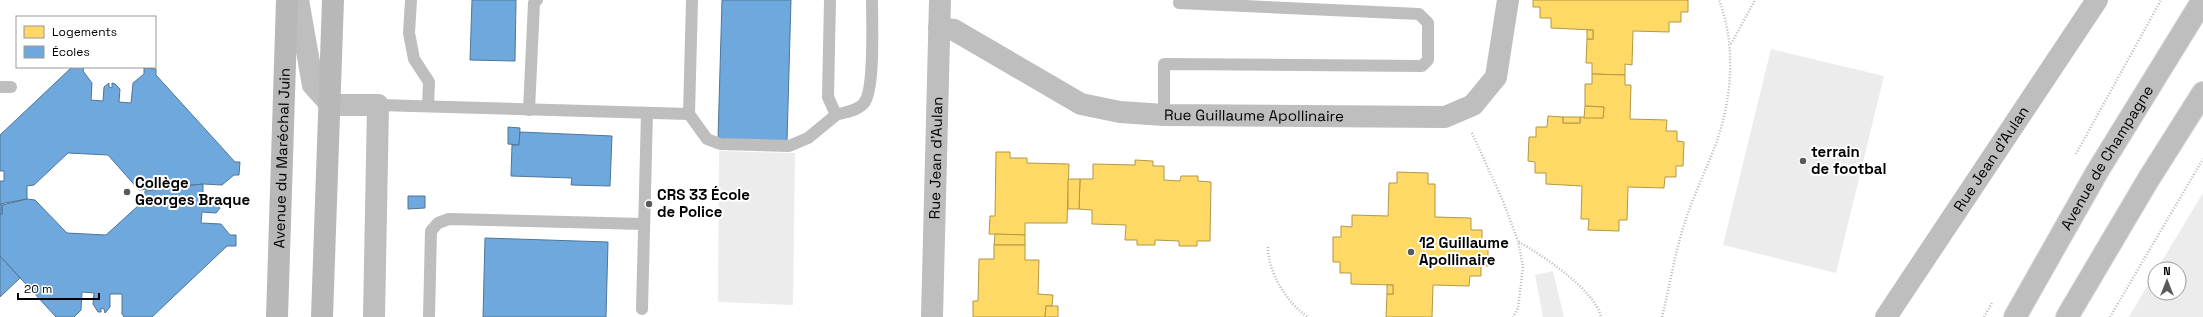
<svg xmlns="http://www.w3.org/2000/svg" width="2203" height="317" viewBox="0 0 2203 317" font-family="'Space Grotesk',sans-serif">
<rect width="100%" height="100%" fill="#fff"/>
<!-- green -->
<g fill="#ececec">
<path d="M1771,49L1884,76L1836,273L1723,245Z"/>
<path d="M719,151L795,153L793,305L718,302Z"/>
<path d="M2203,193V317H2129L2155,273V293H2179V269H2157Z"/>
<path d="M1553,271L1564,317H1543L1535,275Z"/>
</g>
<!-- homes -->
<g fill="#ffd966" stroke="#b29847">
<path d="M1533,0H1688V12H1681V22H1669V32L1633,31L1632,65L1625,64V75L1592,74V63H1586L1587,39H1593V30L1551,28V18H1540V7H1533Z"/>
<rect x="1587" y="30" width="6" height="9"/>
<path d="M1592,74L1625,75V85H1631L1630,119L1667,120L1666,131H1677V141L1684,142L1683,166H1676V177H1665L1664,188L1628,187L1627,220H1619V231L1588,230L1589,219H1581L1582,186L1546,184V173H1535V162L1528,161L1529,137H1536V127H1547L1548,116L1563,117V123H1580V117L1603,118L1604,107L1585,106V84H1592Z"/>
<path d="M1585,106L1604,107L1603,118H1584Z"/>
<rect x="1563" y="117" width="17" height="6"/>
<path d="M996,152H1010V158H1027V163L1069,164L1067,223H1025V235L989,234L990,216H995Z"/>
<path d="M1135,160L1153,161V166H1164V180L1180,181L1181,176H1198V181L1211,182L1210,241H1197V246H1179V241L1155,240V245H1137V240H1125L1126,225L1092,224V210L1079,209L1080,179H1093V164L1135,165Z"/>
<path d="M1397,172L1428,173V184H1435V217L1471,218V230H1482V241H1488V266H1481V276H1470L1469,286L1433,285L1432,317H1386L1387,294H1393V285L1351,284V273H1340V262H1333V237H1341V226L1352,227V215L1388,216L1389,183H1397Z"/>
<path d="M1068,179H1080L1079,209H1068Z"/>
<path d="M995,234L1025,235V245H994Z"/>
<path d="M994,245H1025V260H1039L1038,294L1053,295L1052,306H1046L1045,317H973V301H978L979,259H994Z"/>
<rect x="1387" y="285" width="6" height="9"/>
<path d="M1046,306H1058V317H1045Z"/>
</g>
<!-- schools -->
<g fill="#6fa8dc" stroke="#4e769a">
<path d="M472,0H516L515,61L470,60Z"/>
<path d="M722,0H791L787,141L718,139Z"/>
<path d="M72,67H84L83,71L92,83L91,100L103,101L104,87L109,83V87L112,88V83L115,84L120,89L119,102L131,103L133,83L144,74V68L156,69V75L235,162H240L239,175H234L222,185L203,184L139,190L108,155L68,153L34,185L27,186V199L0,204V181H4V171H0V135Z"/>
<path d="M508,127L520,128L519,145L508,144Z"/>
<path d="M520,132L612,136L610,186L571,185L572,178L511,176L512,145H519Z"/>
<path d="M203,184V196L216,197L220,201V203H217V206L220,208L216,213L202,212L201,223L221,224L230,235H236V246H227L152,317H124L122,314V294H110V307L105,313L104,309L101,308V312H98L93,304L94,293L82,292L81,310L74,317H56L0,256V214H2V205L27,199L35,200L67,233L106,235L139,205L144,204L145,191Z"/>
<path d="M408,196H425V208L408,209Z"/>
<path d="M0,204L2,205V214H0Z"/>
<path d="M485,238L608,242L606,317H483Z"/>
<path d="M0,256L20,278L0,297Z"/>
</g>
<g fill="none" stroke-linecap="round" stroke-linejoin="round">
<!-- primary casing -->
<g stroke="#dbdbdb" stroke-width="24">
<g id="primary">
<path id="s5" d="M2015,317L2097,172L2203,0"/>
<path d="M2067,317L2148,180L2203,93"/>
</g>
</g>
<!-- path -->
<g stroke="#b9b9b9" stroke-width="2.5" stroke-dasharray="1 2" stroke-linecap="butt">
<path d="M1731,44L1755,0"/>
<path d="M1472,133L1503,201L1518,241L1523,267L1518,308L1513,317"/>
<path d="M2076,154L2161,0"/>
<path d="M1519,242C1542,255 1595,290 1601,317"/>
<path d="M1268,247C1268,273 1287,303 1308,317"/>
<path d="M1662,317C1670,285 1675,251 1686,219C1694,195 1705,172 1714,149C1732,102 1737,47 1719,0"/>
<path d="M1984,317L1992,303"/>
<path d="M2110,317L2203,159"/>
</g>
<!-- lane -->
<g stroke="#bebebe" stroke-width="12">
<path d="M411,0L409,33L414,59L429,82L428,106"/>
<path d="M0,87H11"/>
<path d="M378,105L689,114L692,0"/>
<path d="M529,110L534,3L537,0"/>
<path d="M689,114L707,139L720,144L789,146L808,138L836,115L828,97L830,0"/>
<path d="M836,115C844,112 858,111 864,103C875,90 872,20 872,0"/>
<path d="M1164,115V64L1422,66L1428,60V23L1419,14L1179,3"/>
<path d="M642,309L647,113"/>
<path d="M429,317L431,231L438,223L449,219L644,224"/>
</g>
<!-- street -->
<g stroke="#bebebe" stroke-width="22">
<path d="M298,0L313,85L331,105H378L374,317"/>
<path id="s1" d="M939,28L954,30L1081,104L1120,112L1164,115L1445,117L1473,105L1496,77L1508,0"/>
<path id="s2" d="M932,317L940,0"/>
<path id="s3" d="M1886,317L2097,0"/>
</g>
<!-- secondary -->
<g stroke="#b8b8b8" stroke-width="22">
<path id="s4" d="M277,317L287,0"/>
<path d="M322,317L333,0"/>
</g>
<!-- primary -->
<use href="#primary" stroke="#bebebe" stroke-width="22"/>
</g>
<!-- markers -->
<g fill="#595959" stroke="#fff" stroke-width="1.5">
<circle cx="1803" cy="161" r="4"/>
<circle cx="127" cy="192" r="4"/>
<circle cx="649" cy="204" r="4"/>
<circle cx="1411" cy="252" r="4"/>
</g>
<g text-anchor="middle" stroke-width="4" stroke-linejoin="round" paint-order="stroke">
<!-- street labels -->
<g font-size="15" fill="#000" stroke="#fff">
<text dy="5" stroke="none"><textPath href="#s1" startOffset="336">Rue Guillaume Apollinaire</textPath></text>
<text dy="5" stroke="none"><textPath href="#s5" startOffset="184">Avenue de Champagne</textPath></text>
<text dy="5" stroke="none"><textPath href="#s4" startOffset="159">Avenue du Maréchal Juin</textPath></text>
<text dy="5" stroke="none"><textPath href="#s2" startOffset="159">Rue Jean d'Aulan</textPath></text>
<text dy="5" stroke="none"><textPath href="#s3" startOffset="190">Rue Jean d'Aulan</textPath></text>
</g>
<!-- poi labels -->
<g font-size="15" font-weight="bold" fill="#000" stroke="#fff" text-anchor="start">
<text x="1811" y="157">terrain<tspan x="1811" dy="17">de footbal</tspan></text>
<text x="135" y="188">Collège<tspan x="135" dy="17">Georges Braque</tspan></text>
<text x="657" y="200">CRS 33 École<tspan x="657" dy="17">de Police</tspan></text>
<text x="1419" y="248">12 Guillaume<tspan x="1419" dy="17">Apollinaire</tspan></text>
</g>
</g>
<!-- legend -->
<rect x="16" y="16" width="140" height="52" fill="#ffffff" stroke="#999999"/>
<rect x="24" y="26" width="20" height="12" fill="#ffd966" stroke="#999999"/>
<text x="52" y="36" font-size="12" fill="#000000">Logements</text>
<rect x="24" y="46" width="20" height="12" fill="#6fa8dc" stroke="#999999"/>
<text x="52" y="56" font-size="12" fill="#000000">Écoles</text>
<!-- north arrow -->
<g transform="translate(2167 281)"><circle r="19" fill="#ffffff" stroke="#999999"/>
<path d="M0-3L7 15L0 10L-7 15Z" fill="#595959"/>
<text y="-6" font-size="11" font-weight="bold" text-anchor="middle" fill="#000000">N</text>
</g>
<!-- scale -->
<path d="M18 293v6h81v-6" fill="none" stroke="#000000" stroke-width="2"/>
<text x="24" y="293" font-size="12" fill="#000000" stroke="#ffffff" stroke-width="3" paint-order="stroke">20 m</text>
</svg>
